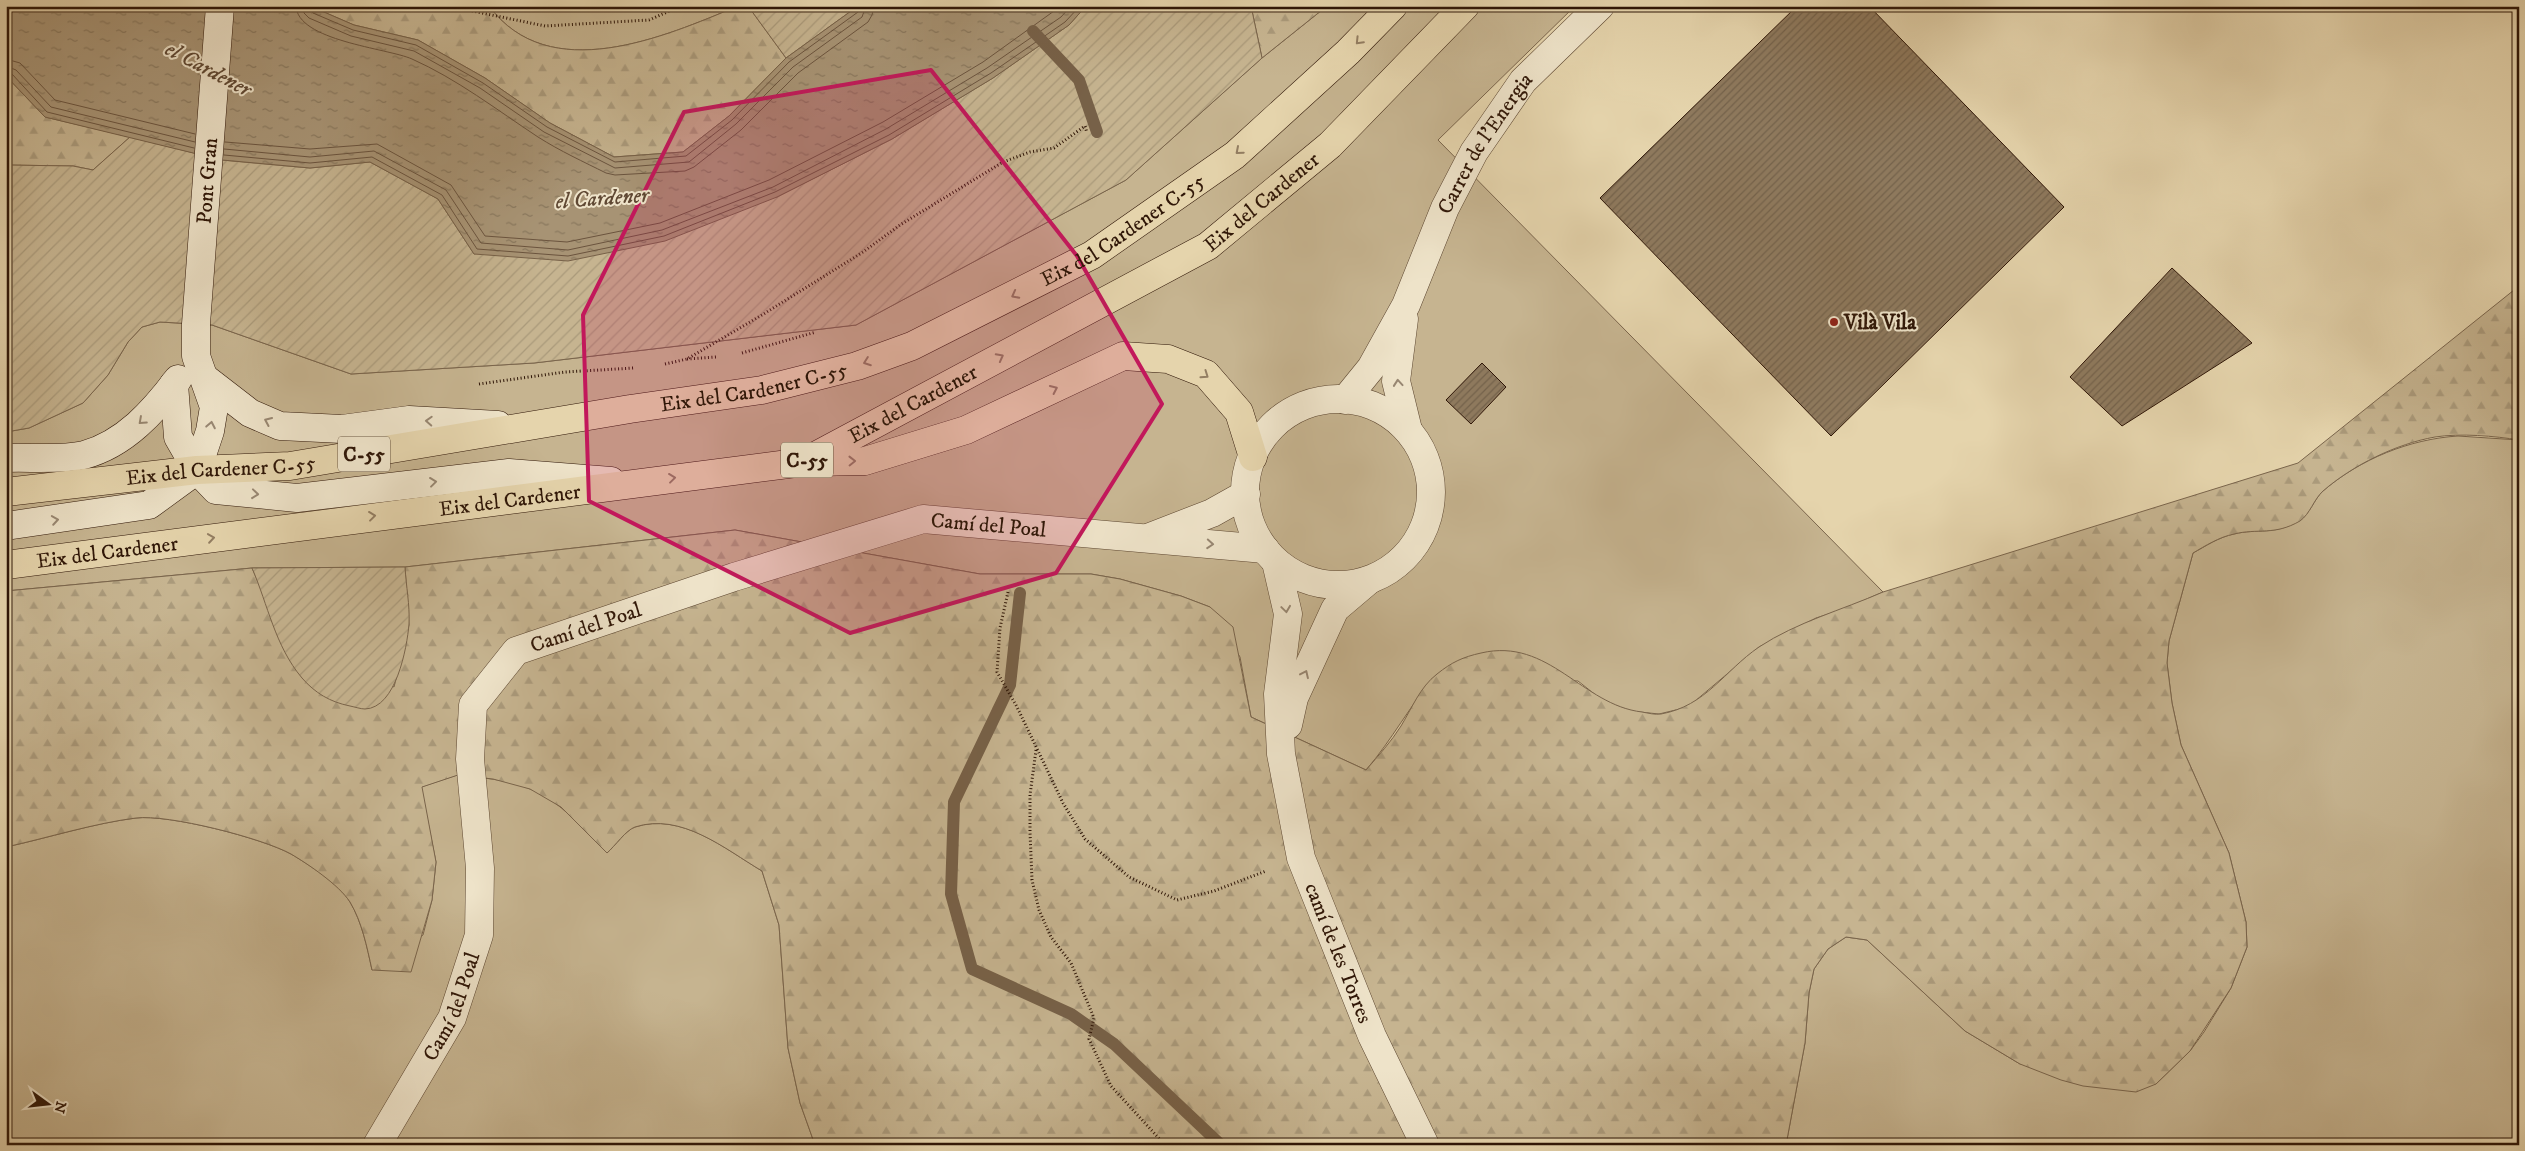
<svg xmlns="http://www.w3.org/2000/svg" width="2525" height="1151" viewBox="0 0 2525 1151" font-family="'IM FELL DW Pica',serif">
<defs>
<pattern id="forest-firs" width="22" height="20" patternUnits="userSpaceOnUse" patternTransform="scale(1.25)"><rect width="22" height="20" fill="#c6b490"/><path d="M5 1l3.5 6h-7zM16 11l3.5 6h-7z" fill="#aa9a7b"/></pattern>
<pattern id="garden-furrows" width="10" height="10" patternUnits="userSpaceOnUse" patternTransform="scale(1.25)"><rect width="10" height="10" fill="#c6b490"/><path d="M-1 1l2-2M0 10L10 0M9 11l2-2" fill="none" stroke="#aa9a7b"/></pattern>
<pattern id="water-ripples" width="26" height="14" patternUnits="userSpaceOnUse" patternTransform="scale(1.25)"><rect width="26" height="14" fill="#a79374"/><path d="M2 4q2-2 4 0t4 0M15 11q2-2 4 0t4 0" fill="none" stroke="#88775d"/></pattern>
<pattern id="building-hatch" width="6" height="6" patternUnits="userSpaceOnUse" patternTransform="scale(1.25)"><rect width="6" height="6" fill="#8e795d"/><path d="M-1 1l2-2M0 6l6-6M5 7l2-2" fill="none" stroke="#74624b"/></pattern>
</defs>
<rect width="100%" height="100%" fill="#e5d4ac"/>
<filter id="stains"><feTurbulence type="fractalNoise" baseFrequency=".004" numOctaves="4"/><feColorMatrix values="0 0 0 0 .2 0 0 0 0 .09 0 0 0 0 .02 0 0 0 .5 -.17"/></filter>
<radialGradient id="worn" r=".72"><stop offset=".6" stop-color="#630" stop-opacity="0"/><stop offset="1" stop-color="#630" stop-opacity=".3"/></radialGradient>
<!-- grass -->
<g fill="#c6b490" stroke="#7a654c">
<path d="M489,6H738C664,37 549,87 489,6Z"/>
<path d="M1327,6H1575L1438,140L1883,592L1844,609L1816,618L1759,647L1688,707L1659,714L1630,711L1602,700L1578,681L1436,675C1410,705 1392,740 1366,770L1251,717L1240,657L1210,607L1181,596L1120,579L1091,574H980L735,530L405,567L252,568L6,591V432L29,428L83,403L108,375L128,342L142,327L160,322L212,325L351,374L534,363L856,325L1126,180L1262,58Z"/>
<path d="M2458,436L2519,440V1145H1786L1805,1043L1809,993L1814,969L1828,949L1846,937L1867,940L1965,1031L2020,1064L2156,1084L2190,1051L2204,1032L2231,988L2247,947L2246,922L2229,853L2181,745L2172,703L2167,663L2169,641L2193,553C2206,546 2219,537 2234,534C2258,528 2275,536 2300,520C2310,514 2314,499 2323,491C2360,459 2410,439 2458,436Z"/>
<path d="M457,775C482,778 507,779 530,789C561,801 584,830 607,853C615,846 626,830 635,827C682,812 725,849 762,871L779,925L788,1048L800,1103L815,1145H6V847C48,838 94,823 136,818C168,814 262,838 291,854C308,864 339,884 350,902C362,922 367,947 372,970L423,935L432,900L436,862L421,787Z"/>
</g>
<!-- forest -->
<g fill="url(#forest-firs)" stroke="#7a654c">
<path d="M310,6H489C549,87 664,37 738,6H748L786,58L729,116L683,152L614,157L550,123L485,78L418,40L354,25Z"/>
<path d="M1251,6H1327L1262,58Z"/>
<path d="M6,76L45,117L130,137L93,170L73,166L6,165Z"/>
<path d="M2519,286V440C2495,436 2460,433 2435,437C2396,444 2353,465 2323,491C2314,499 2310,514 2300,521C2274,536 2258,528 2234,534C2219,537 2205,546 2193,553L2169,641L2167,663L2172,703L2181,745L2229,853L2246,922L2247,947L2231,988L2190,1051L2156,1084L2136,1092L2083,1086L2061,1080L2020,1064L1965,1031L1867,940L1846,937L1828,949L1814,969L1809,993L1805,1043L1786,1145H815L800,1103L788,1048L779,925L762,871C725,849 681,812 635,827C626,830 615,846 607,853L561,807L530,789L493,779L458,775L422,787L436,862L432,900L411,972L372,970C367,947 362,922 350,902C339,885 308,864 291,854C262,838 168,814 136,818C95,823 47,838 6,847V591L252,568L268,605L272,622L394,687L409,625L405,567L735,530L980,574H1091L1120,579L1181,596L1210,607L1233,627L1251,717L1366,770C1378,756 1391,742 1401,726C1412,708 1420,687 1437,674C1452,662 1463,657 1481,653C1549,637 1582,705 1642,712C1648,713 1655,715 1661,714C1706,706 1724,671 1759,647C1797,622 1842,610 1883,592L2298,463Z"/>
</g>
<!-- garden -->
<g fill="url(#garden-furrows)" stroke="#7a654c">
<path d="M748,6H858L786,58Z"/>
<path d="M1086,6H1251L1262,58L1126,180L856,325L534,363L351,374L212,325L160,322L142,327L128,342L108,375L83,403L29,428L6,432V165L73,166L93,170L130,137L222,160L310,168L370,162L438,199L474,254L777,197L892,139L993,78L1069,25Z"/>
<path d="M405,567C406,586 410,605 409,624C407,648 396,708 365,709C361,709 355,707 350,706C330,702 315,693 302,678C275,646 268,605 252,568Z"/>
</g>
<!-- water -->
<path fill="url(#water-ripples)" stroke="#776148" d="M6,6H310L354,25L418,40L485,78L550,123L614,157L683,152L729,116L786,58L858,6H1086L1069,25L993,78L892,139L777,197L665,241L568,261L474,254L438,199L370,162L310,168L222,160L45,117L6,76Z"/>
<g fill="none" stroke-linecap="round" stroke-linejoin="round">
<!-- shore -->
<g stroke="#6b543e" stroke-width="1">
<path d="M296,6C297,41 387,48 412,59C457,79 497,110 538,137C560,151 584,162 606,173L615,175L685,171L694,167L741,130L798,73L868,22L872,15L874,6"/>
<path d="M303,6L304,13L309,18L351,36L414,51L480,88L544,132L615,168L689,162L736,124L793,67L862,17L866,6"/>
<path d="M310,6L313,13L353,30L416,45L483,83L547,127L615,162L686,156L732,120L789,62L858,12L860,6"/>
<path d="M6,59L20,63L55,100L195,134"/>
<path d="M6,66L16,70L51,107L195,142"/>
<path d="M6,73L12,74L47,112L194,148"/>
<path d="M225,142L310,149L377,144L451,185L485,236L567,242L660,223L769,180L883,122L983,62L1061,6"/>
<path d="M224,149L310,157L374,151L446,190L481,243L568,250L662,230L773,187L886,129L987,68L1061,17L1071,6"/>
<path d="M224,155L310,163L372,157L442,195L477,249L568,256L664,236L775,192L889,135L991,73L1065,22L1080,6"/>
</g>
<!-- stream -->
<g stroke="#776148" stroke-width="12">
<path d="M1033,31L1079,80L1097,132"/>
<path d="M1020,593L1010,685L954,802L951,894L972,969L1071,1014L1114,1044L1221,1145"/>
</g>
</g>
<!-- building -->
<g fill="url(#building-hatch)" stroke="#2f1607">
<path d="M1797,6H1869L2064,207L1831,436L1600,198Z"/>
<path d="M2172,268L2252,343L2122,426L2070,377Z"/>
<path d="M1482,363L1506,387L1471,424L1446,400Z"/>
</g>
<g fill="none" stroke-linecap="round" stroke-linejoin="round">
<!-- street casing -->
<g stroke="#5c4630" stroke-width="29">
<g id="street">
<path d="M1404,319L1396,381L1408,430"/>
<circle cx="1338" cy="492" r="93"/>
<path id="s1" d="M1345,400L1371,368L1406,305L1445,208L1474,152L1523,81L1600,6"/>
<path d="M1150,537L1212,513L1246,494"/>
<path id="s2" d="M1276,562L1288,614L1278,694L1281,754L1301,858L1372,1036L1425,1145"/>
<path d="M1288,725L1294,698L1335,609L1368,581"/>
<path id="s3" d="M377,1145L452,1018L479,935L480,868L470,759L473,705L516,651L734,577L923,519L1265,549"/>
</g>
</g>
<!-- secondary casing -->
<g stroke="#2f1607" stroke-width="29">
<g id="secondary">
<path d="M206,379L250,413L280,426L342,429L409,420L498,425"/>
<path d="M174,384L178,437L197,470L216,490L297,498L509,473L611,481"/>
<path d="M6,458C28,457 64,460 84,455C125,444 154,411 178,379"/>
<path id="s4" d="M6,526L149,505L197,470L210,431L214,407L196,356V324L220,6"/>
</g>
</g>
<!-- primary casing -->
<g stroke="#2f1607" stroke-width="29">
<g id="primary">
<path d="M810,462L865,461L966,430L1123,356L1168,359L1206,374L1239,412L1253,457"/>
<path id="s5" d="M6,492L197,470L290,466L630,409L762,390L857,366L912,346L1092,255L1235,155L1348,52L1393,6"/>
<path id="s6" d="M6,565L804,462L1208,246L1330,145L1465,6"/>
</g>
</g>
<!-- path -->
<g stroke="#2f1607" stroke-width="3" stroke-dasharray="1 2.5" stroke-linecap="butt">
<path d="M448,6L545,26L649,20L681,6"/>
<path d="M742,353L816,332"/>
<path d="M687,359L716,357"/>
<path d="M665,364L687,359L762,315L863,252L900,225L1003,162L1030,152L1054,148L1085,126L1087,133"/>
<path d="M479,384L565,372L634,368"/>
<path d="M1008,592L1000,628L997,672L1017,707L1063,803L1085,839L1129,877L1177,900L1214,891L1266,871"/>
<path d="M1036,750L1030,795V832L1032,880L1039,910L1051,937L1071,963L1094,1018L1089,1039L1111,1086L1165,1145"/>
</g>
<!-- street -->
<use href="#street" stroke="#eee3c9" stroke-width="28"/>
<!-- secondary -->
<use href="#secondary" stroke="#eee3c9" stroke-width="28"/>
<!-- primary -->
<use href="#primary" stroke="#e5d4ac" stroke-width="28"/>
</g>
<!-- one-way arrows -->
<defs><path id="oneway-chevron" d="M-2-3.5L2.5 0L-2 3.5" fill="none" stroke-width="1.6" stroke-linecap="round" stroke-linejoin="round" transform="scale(1.25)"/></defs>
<g stroke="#937e62">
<use href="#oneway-chevron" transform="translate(1359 41) rotate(134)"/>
<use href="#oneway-chevron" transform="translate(1239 151) rotate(139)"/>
<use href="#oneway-chevron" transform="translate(1015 295) rotate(152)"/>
<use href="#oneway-chevron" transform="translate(1000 357) rotate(-28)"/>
<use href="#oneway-chevron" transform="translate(867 362) rotate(160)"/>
<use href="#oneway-chevron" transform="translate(1205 375) rotate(35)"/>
<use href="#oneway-chevron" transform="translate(1054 389) rotate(-25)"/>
<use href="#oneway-chevron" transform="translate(852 461) rotate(-1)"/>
<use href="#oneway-chevron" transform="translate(672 478) rotate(-7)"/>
<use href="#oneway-chevron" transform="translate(372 516) rotate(-7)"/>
<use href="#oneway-chevron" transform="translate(211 538) rotate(-8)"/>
</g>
<g stroke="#988772">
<use href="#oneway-chevron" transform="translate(1398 383) rotate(-95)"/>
<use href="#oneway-chevron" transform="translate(142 421) rotate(138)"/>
<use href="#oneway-chevron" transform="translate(268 421) rotate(-156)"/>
<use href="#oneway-chevron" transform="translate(429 421) rotate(-177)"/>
<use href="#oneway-chevron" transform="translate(211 425) rotate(-79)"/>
<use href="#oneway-chevron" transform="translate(433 482) rotate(-7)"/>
<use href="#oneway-chevron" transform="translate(255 494) rotate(6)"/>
<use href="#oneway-chevron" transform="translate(55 520) rotate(-9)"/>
<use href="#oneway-chevron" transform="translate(1210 544) rotate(4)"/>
<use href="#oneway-chevron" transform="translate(1286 609) rotate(82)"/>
<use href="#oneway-chevron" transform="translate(1305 674) rotate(-65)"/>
</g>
<!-- marked area -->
<path fill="#c2185b" fill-opacity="0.2" stroke="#c2185b" stroke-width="4" stroke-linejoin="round" d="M931,70L1077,256L1162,404L1056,573L850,633L589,501L583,315L684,112Z"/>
<!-- markers -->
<circle fill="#8f2418" stroke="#eee3c9" stroke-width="2" cx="1834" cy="322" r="5"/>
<g text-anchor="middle" stroke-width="4" stroke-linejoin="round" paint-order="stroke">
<!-- shield labels -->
<g fill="#eee3c9" stroke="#685441" stroke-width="1">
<rect x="338" y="436.5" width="52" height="35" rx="4"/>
<rect x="781" y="442.5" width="52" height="35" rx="4"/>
</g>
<g font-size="20" font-weight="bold" fill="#2f1607">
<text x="364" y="461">C-55</text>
<text x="807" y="467">C-55</text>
</g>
<!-- street labels -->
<g font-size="21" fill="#2f1607" stroke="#eee3c9">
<text dy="7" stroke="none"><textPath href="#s1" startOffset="294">Carrer de l'Energia</textPath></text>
<text dy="7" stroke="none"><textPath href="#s4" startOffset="499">Pont Gran</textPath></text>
<text dy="7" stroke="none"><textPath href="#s6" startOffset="1332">Eix del Cardener</textPath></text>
<text dy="7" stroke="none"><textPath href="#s5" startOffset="1161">Eix del Cardener C-55</textPath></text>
<text dy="7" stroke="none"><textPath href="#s5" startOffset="756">Eix del Cardener C-55</textPath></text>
<text dy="7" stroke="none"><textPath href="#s6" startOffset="928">Eix del Cardener</textPath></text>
<text dy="7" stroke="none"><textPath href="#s5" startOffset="216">Eix del Cardener C-55</textPath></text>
<text dy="7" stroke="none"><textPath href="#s6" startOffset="508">Eix del Cardener</textPath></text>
<text dy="7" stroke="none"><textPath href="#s3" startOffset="1028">Camí del Poal</textPath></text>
<text dy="7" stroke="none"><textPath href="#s6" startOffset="102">Eix del Cardener</textPath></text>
<text dy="7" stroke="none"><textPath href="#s3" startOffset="608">Camí del Poal</textPath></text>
<text dy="7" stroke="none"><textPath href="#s2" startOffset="402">camí de les Torres</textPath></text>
<text dy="7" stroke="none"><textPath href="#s3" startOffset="158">Camí del Poal</textPath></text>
</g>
<!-- poi labels -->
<g font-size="21" font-weight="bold" fill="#2f1607" stroke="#eee3c9" text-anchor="start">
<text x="1844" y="329">Vilà Vila</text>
</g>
<!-- water labels -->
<g font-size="22" font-style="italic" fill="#5f4833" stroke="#eee3c9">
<text transform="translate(209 68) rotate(28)" y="8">el Cardener</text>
<text transform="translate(602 197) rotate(-4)" y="8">el Cardener</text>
</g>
</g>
<!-- margin -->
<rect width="2525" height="1151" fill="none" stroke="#e5d4ac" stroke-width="25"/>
<rect x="8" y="8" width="2510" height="1136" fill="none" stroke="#2f1607" stroke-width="2.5"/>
<rect x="12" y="12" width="2500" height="1126" fill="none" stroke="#2f1607"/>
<!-- north arrow -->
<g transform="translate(48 1104) rotate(105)" stroke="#eee3c9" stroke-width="4" paint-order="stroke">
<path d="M0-4L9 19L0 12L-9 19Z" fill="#2f1607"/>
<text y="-8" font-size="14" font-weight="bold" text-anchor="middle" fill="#2f1607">N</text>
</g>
<rect width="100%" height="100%" filter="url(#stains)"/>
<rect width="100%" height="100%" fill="url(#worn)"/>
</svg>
